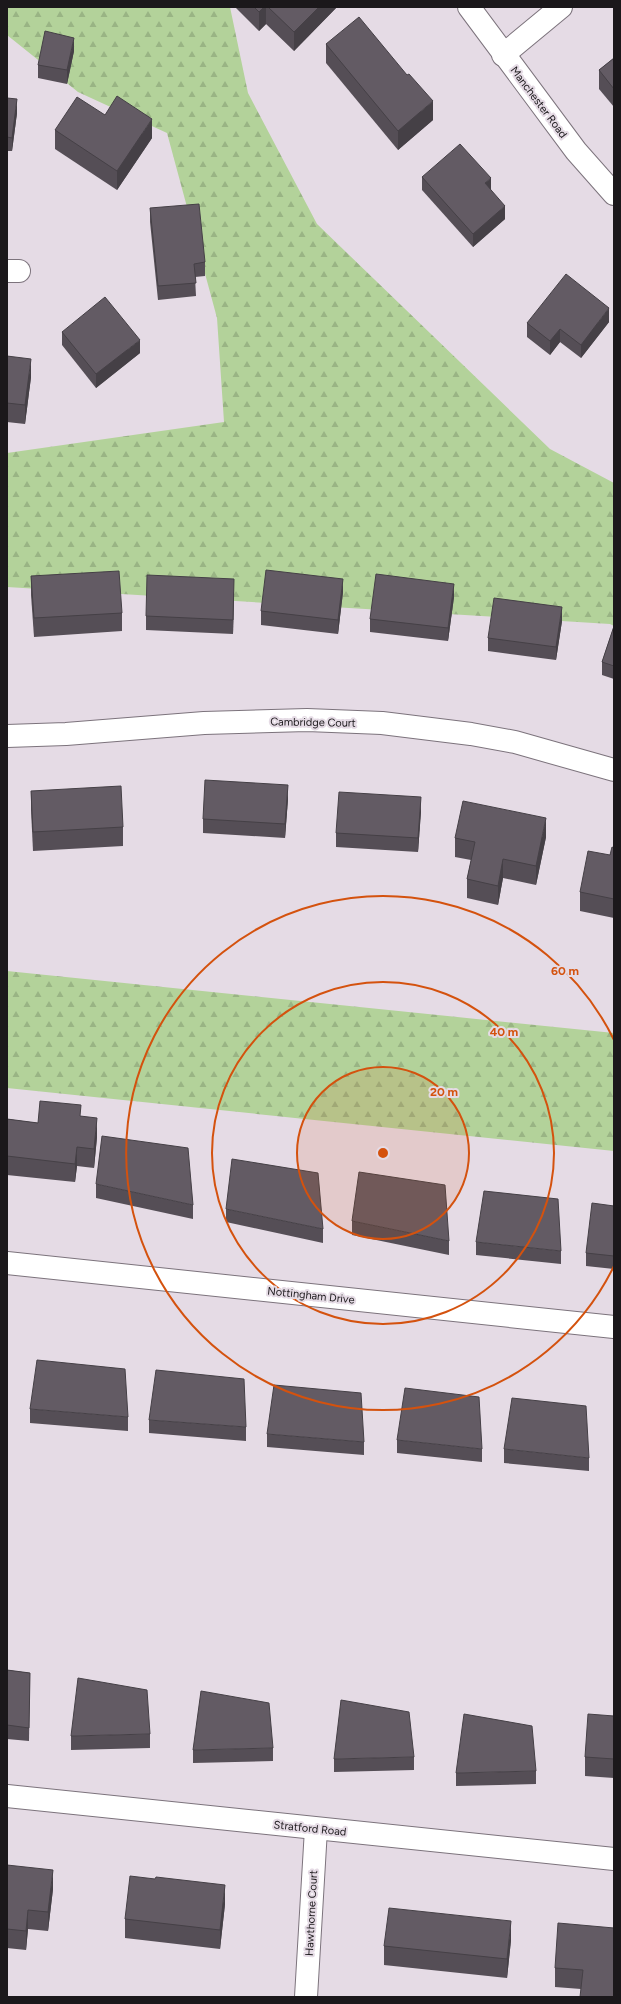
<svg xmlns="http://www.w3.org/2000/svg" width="621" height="2004" viewBox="0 0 621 2004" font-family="Figtree,sans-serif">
<defs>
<pattern id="forest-firs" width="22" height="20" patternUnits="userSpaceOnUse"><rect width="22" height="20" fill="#b3d29a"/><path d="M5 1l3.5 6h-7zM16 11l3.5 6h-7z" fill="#99b484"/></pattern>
</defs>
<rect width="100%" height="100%" fill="#e5dbe5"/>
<!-- forest -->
<g fill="url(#forest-firs)">
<path d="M7,7H230L248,93L317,224L550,449L614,483V626L610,624L7,587V453L224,422L217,318L167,133L78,92L7,35Z"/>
<path d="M7,971L614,1033V1151L7,1088Z"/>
</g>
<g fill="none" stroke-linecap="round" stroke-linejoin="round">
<!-- minor casing -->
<g stroke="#7c737c" stroke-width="24">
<g id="minor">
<path d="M469,7L576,151L614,194"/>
<path d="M503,55L561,7"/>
<path d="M7,271H19"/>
<path d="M7,736L66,734L204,723L307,720L382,723L471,734L515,742L614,770"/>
<path d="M7,1263L614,1327"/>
<path d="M7,1796L614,1859"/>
<path d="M306,1997L316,1829"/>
</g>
</g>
<!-- minor -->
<use href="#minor" stroke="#fff" stroke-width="22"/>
</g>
<!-- wall -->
<g fill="#554e56">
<path d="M235,7H337L294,51L266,24L259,31Z"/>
<path d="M326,44L433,120L398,150L326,63Z"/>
<path d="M74,51L67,84L38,78V65Z"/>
<path d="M614,58V107L599,89V70Z"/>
<path d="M7,98L17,113L12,151H7Z"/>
<path d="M105,115L152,138L117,190L55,149V130Z"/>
<path d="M422,177L491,190L505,219L473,247L422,190Z"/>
<path d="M150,208L205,262V276L195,277L196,296L158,300L150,222Z"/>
<path d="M609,322L581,358L560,342L550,355L527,337V323Z"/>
<path d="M62,332L140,353L96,388L62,345Z"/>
<path d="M7,356L31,377L25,424L7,422Z"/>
<path d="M31,576L122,613V631L34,637L31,595Z"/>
<path d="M234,592L233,634L146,630V616Z"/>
<path d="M343,592L338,634L261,625V611Z"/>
<path d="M454,597L448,641L370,632V619Z"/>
<path d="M562,621L556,660L488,651V638Z"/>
<path d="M614,626V679L602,675V662Z"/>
<path d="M31,791L123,827V846L33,851L31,810Z"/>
<path d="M288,799L285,838L203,833V819Z"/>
<path d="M421,811L418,852L336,847V833Z"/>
<path d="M546,837L536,885L503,878L498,905L467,898V879L471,860L455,857V838Z"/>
<path d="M614,848V918L580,911V892L610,855Z"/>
<path d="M81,1116L97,1137L94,1168L77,1166L75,1182L7,1175V1119L38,1123Z"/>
<path d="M96,1184L193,1205V1219L96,1198Z"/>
<path d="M614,1206V1269L586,1266V1253Z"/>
<path d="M226,1209L323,1229V1243L226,1222Z"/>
<path d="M352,1221L449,1241V1255L352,1235Z"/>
<path d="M476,1242L561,1251V1264L476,1255Z"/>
<path d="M30,1409L128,1417V1431L30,1423Z"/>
<path d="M149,1420L246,1427V1441L149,1433Z"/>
<path d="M267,1434L364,1442V1455L267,1447Z"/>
<path d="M397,1440L482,1449V1462L397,1453Z"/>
<path d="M504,1449L589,1458V1471L504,1463Z"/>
<path d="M7,1670L30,1673L29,1741L7,1739Z"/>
<path d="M614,1716V1778L585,1776V1757Z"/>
<path d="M150,1734V1748L71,1750V1736Z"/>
<path d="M273,1748V1761L193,1763V1750Z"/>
<path d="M414,1757V1770L334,1772V1759Z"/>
<path d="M536,1771V1784L456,1786V1773Z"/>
<path d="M7,1865L53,1889L48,1931L28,1929L26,1950L7,1948Z"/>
<path d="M155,1879L225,1904L220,1949L125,1938V1919Z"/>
<path d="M614,1928L581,1989L555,1987V1968Z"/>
<path d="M511,1940L507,1978L384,1965V1946Z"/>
</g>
<!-- shaded-wall -->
<g fill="#454046">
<path d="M264,7H266V24L259,31V12Z"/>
<path d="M319,7H337L294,51V32Z"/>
<path d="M74,38V51L67,84V70Z"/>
<path d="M17,99V113L12,151V138Z"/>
<path d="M433,101V120L398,150V131Z"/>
<path d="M152,119V138L117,190V171Z"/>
<path d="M491,178V192L485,183Z"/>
<path d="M505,206V219L473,247V234Z"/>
<path d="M609,308V322L581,358V345Z"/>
<path d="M560,329V342L550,355V341Z"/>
<path d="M140,340V353L96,388V374Z"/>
<path d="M31,359V377L25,424V405Z"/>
<path d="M234,579V592L233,634V620Z"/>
<path d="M343,579V592L338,634V620Z"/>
<path d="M454,584V597L448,641V628Z"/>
<path d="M562,607V621L556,660V647Z"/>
<path d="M288,785V799L285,838V824Z"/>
<path d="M421,797V811L418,852V838Z"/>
<path d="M546,818V837L536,885V866Z"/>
<path d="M503,859V878L498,905V886Z"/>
<path d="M97,1118V1137L94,1168V1149Z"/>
<path d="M77,1147V1166L75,1182V1164Z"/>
<path d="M53,1870V1889L48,1931V1912Z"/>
<path d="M225,1885V1904L220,1949V1930Z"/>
<path d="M28,1910V1929L26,1950V1931Z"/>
<path d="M511,1921V1940L507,1978V1959Z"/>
</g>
<!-- building -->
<g fill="#635b64" stroke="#454046">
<path d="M254,7H264L259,12Z"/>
<path d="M268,7H319L294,32Z"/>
<path d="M359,17L407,75L409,74L433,101L398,131L326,44Z"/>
<path d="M45,31L74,38L67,70L38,65Z"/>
<path d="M614,58V89L599,70Z"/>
<path d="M117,96L152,119L117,171L55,130L77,97L105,115Z"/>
<path d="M7,98L17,99L12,138L7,137Z"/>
<path d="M460,144L491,178L485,183L505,206L473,234L422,177Z"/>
<path d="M199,204L205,262L194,264L196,283L158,286L150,208Z"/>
<path d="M566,274L609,308L581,345L560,329L550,341L527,323Z"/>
<path d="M105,297L140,340L96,374L62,332Z"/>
<path d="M7,356L31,359L25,405L7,403Z"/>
<path d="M266,570L343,579L338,620L261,611Z"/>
<path d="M119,571L122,613L34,618L31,576Z"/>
<path d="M376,574L454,584L448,628L370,619Z"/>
<path d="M147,575L234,579L233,620L146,616Z"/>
<path d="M494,598L562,607L556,647L488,638Z"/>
<path d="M614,626V666L602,662Z"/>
<path d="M205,780L288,785L285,824L203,819Z"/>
<path d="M121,786L123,827L33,832L31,791Z"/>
<path d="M339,792L421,797L418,838L336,833Z"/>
<path d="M463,801L546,818L536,866L503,859L498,886L467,879L475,842L455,838Z"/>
<path d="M612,847L614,848V899L580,892L588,851L610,855Z"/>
<path d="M40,1101L81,1105L80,1116L97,1118L94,1149L77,1147L75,1164L7,1156V1119L38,1123Z"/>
<path d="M102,1136L188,1148L193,1205L96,1184Z"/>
<path d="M232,1159L318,1173L323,1229L226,1209Z"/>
<path d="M359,1172L445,1185L449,1241L352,1221Z"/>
<path d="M484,1191L558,1199L561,1251L476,1242Z"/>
<path d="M592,1203L614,1206V1256L586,1253Z"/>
<path d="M37,1360L125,1369L128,1417L30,1409Z"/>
<path d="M156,1370L244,1379L246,1427L149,1420Z"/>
<path d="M274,1385L361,1393L364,1442L267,1434Z"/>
<path d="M405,1388L479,1397L482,1449L397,1440Z"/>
<path d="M512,1398L586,1406L589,1458L504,1449Z"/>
<path d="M7,1670L30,1673L29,1728L7,1725Z"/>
<path d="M78,1678L147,1690L150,1734L71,1736Z"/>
<path d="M201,1691L269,1703L273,1748L193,1750Z"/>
<path d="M341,1700L409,1712L414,1757L334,1759Z"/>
<path d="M464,1714L532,1726L536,1771L456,1773Z"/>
<path d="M588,1714L614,1716V1759L585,1757Z"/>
<path d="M7,1865L53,1870L48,1912L28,1910L26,1931L7,1929Z"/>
<path d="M130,1876L155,1879L156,1877L225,1885L220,1930L125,1919Z"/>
<path d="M389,1908L511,1921L507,1959L384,1946Z"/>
<path d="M558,1923L614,1928V1997H580L583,1970L555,1968Z"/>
</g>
<!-- distance rings -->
<circle cx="383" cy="1153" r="86" fill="#d4520e" fill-opacity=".12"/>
<g fill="none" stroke="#d4520e" stroke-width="2">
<circle cx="383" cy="1153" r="86"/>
<circle cx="383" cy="1153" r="171"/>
<path d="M614 1266A257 257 0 1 1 614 1040"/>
</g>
<g text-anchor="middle" stroke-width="4" stroke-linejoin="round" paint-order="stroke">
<!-- street labels -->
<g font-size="11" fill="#1b181b" stroke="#e5dbe5">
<text transform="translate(539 102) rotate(53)" y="4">Manchester Road</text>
<text transform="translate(313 722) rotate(1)" y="4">Cambridge Court</text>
<text transform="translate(311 1295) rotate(6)" y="4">Nottingham Drive</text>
<text transform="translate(310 1828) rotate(6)" y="4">Stratford Road</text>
<text transform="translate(311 1913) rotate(-87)" y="4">Hawthorne Court</text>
</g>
</g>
<circle cx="383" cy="1153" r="6" fill="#d4520e" stroke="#e5dbe5" stroke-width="2"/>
<g font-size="12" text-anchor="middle" font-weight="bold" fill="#d4520e" stroke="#e5dbe5" stroke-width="4" stroke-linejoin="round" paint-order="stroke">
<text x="565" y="975">60 m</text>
<text x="504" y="1036">40 m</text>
<text x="444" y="1096">20 m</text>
</g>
<!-- border -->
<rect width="621" height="2004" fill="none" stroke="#1b181b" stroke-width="16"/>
</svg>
